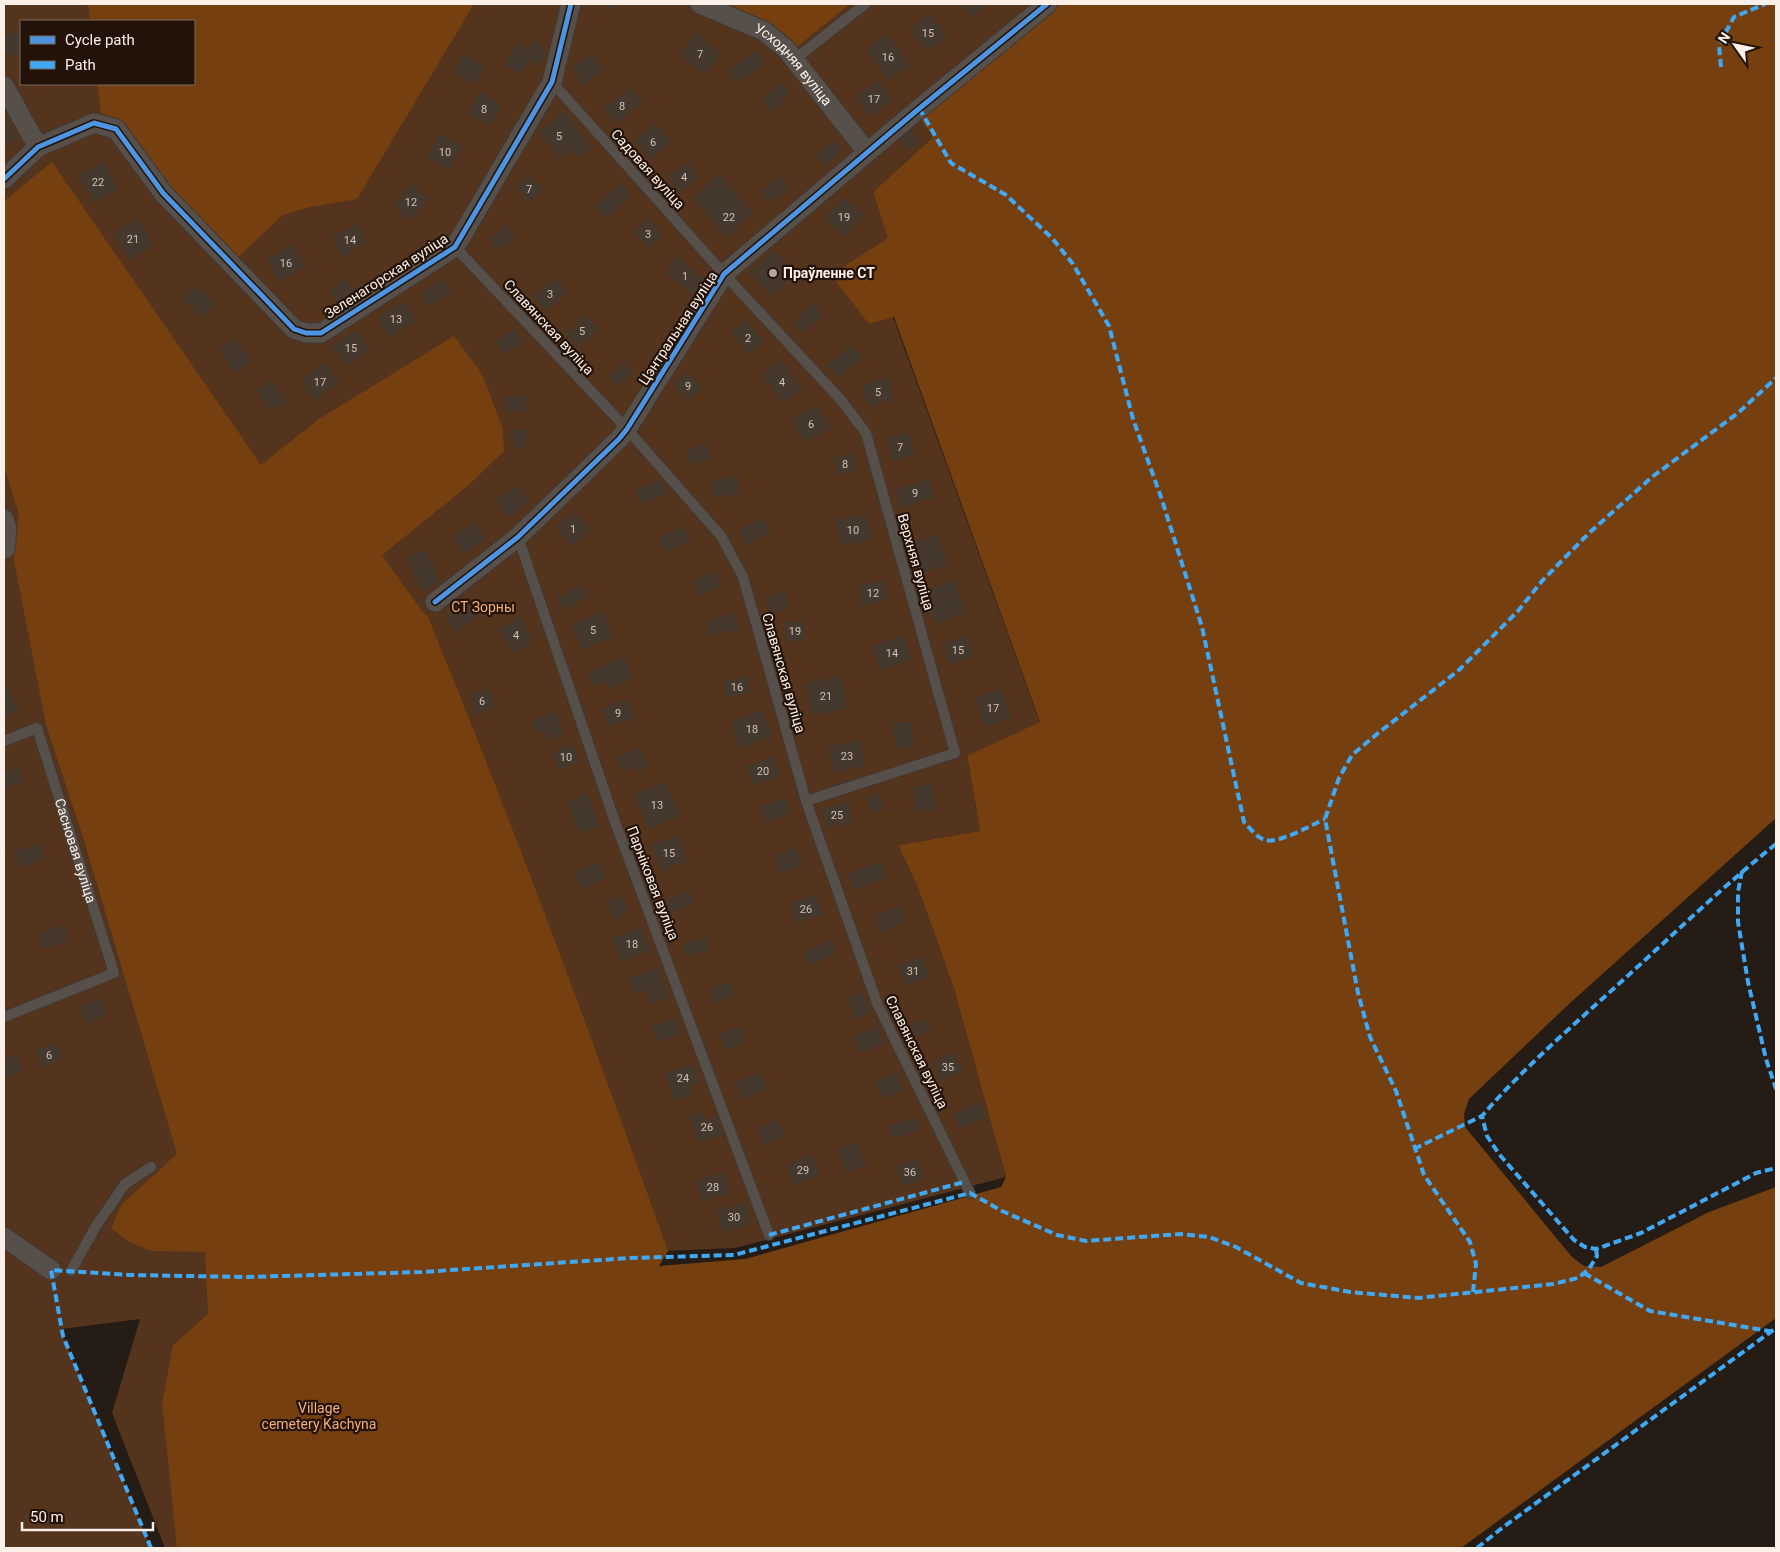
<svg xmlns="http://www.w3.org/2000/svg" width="1780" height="1552" viewBox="0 0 1780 1552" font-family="Roboto,sans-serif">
<rect width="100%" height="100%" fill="#251c15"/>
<!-- green -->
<path fill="#54341d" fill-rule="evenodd" d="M4,4H1057L918,116L933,137L873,192L889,238L893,317L1040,723L967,757L980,831L898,845L918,888L954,989L1006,1177L735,1248L668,1251L411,1284L765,1548H165L112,1413L140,1319L62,1329L63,1336L151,1548H4ZM21,21H194V84H21Z"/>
<!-- forest -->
<g fill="#753f0f">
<path d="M88,4H474L357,199L310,207L283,215L236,259L172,190L120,121L101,113L97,84H194V21H90Z"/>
<path d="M726,4H850L794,49L767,21Z"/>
<path d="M1057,4H1776V818L1569,1004L1469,1099L1464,1114L1465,1127L1572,1257L1584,1266L1601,1267L1709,1212L1776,1187V1318L1461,1548H177L162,1403L173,1345L208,1314L205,1252L151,1251L131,1243L111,1228L122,1204L177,1154L83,837L46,725L12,550L19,515L4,467V201L52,162L261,465L319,419L454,336L482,374L503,429L504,451L470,484L382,555L419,607L428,617C514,826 592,1038 668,1251L659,1266L745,1259L1001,1187L1006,1177L954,989L918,888L898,845L980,831L967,756L1040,722L894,317L869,324L831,275L888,238L873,192L933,137L918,116Z"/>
</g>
<!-- building -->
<g fill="#45382d">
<path d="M602,4H616L610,11Z"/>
<path d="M960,4H987L971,17Z"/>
<path d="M929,14L947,36L928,52L909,30Z"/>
<path d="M21,32V52L7,56L4,44V35Z"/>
<path d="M696,33L721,54L703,75L679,54Z"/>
<path d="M887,34L910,65L889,80L866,49Z"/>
<path d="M536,39L546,55L538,67L530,61L520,75L504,64L518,42L529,50Z"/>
<path d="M756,50L765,63L736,84L727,71Z"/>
<path d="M592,53L604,69L583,85L571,68Z"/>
<path d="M463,54L485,66L475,84L453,73Z"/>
<path d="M878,81L893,100L870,116L856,97Z"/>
<path d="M780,82L790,93L771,112L761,101Z"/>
<path d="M629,88L642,103L616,124L603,109Z"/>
<path d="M480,91L502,105L489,126L467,113Z"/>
<path d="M564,111L592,147L578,158L572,150L560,159L539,132Z"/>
<path d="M4,115L18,138L4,147Z"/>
<path d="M655,123L671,143L651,160L635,140Z"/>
<path d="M908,126L920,142L909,151L897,134Z"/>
<path d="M441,133L463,146L449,170L426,157Z"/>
<path d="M833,139L843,150L825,166L815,156Z"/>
<path d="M102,161L119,188L95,203L78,176Z"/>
<path d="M688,162L699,178L679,192L668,176Z"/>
<path d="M719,174L753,213L726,237L692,198Z"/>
<path d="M529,175L543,191L529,203L516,187Z"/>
<path d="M781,177L789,189L768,203L760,191Z"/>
<path d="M621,183L631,195L606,219L594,207Z"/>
<path d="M410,184L429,198L412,220L393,207Z"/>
<path d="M844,197L864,215L844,237L824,218Z"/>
<path d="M137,218L154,245L130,260L113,233Z"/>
<path d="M647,218L663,235L648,248L633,232Z"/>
<path d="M357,224L367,243L342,257L332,237Z"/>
<path d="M506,225L515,238L498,251L489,239Z"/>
<path d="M292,244L306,266L280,282L267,260Z"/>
<path d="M774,250L796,275L771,296L750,272Z"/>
<path d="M677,257L706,281L694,296L665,272Z"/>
<path d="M443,278L452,292L428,307L420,293Z"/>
<path d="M556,278L568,293L545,311L533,296Z"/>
<path d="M346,279L354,291L337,302L329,290Z"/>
<path d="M195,285L215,304L202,317L182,298Z"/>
<path d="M404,301L416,321L390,338L377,318Z"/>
<path d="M813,303L823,314L804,332L793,322Z"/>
<path d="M586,315L599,329L579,348L565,333Z"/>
<path d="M747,320L765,342L748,355L731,333Z"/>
<path d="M514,328L524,341L505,355L495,342Z"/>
<path d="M356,330L370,350L346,366L332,346Z"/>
<path d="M235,338L252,361L236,373L219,351Z"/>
<path d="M851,345L862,358L838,378L827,365Z"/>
<path d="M780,361L802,389L783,403L762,375Z"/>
<path d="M624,362L633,373L617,387L608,376Z"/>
<path d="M325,363L339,383L315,400L301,380Z"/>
<path d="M687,372L702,388L688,401L673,385Z"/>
<path d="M887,377L894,398L869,407L862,385Z"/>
<path d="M270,380L287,401L272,412L256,391Z"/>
<path d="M525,395L527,410L507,413L505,398Z"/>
<path d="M816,404L831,427L806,443L791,421Z"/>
<path d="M525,429L526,447L513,448L512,430Z"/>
<path d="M909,433L914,455L891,461L886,438Z"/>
<path d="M706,443L711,459L690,465L686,450Z"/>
<path d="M852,452L858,469L838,475L833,459Z"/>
<path d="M737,476L740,493L714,498L711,482Z"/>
<path d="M661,479L668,493L643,504L636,490Z"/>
<path d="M929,479L935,497L901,508L895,490Z"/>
<path d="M516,485L529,501L509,518L496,501Z"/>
<path d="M575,512L591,530L571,547L556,528Z"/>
<path d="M866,514L872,540L841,546L835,520Z"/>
<path d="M763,517L771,532L746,546L738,531Z"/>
<path d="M475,522L486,539L463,554L452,536Z"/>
<path d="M684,526L690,540L665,552L658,538Z"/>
<path d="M937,534L948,564L920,574L909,544Z"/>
<path d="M425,549L441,581L422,591L406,558Z"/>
<path d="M716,572L721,588L697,596L692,580Z"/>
<path d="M884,580L889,600L862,606L858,586Z"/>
<path d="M953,580L966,612L936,624L923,592Z"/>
<path d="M580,584L588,596L565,611L557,599Z"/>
<path d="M785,591L789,608L771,613L766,597Z"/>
<path d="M466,600L478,616L456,633L444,616Z"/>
<path d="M603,611L613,637L582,650L572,624Z"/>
<path d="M736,613L739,629L709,636L706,621Z"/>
<path d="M517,616L534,640L514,654L498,630Z"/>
<path d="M803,620L806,639L786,642L784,623Z"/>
<path d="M904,635L912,660L880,671L872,646Z"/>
<path d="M967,636L973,657L949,664L943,643Z"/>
<path d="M624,657L633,679L609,689L606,681L594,686L588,672Z"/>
<path d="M747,675L751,693L726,698L723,681Z"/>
<path d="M841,676L847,709L812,715L805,683Z"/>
<path d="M9,687L18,712L4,717V689Z"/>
<path d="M488,688L495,706L476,714L469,696Z"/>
<path d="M1001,689L1011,718L985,727L975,698Z"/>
<path d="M628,699L634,718L609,727L602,709Z"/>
<path d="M763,710L773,736L740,748L731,722Z"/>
<path d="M555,711L564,734L548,740L545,731L537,734L532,721Z"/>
<path d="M911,721L914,746L896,749L893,723Z"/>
<path d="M859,739L866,765L835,773L828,747Z"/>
<path d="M573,744L580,762L559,770L552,752Z"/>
<path d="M640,747L649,767L637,773L634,766L622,772L616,757Z"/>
<path d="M773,756L781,776L753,786L746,767Z"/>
<path d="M20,768L23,782L4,788V773Z"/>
<path d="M665,781L680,816L649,829L634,795Z"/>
<path d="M932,784L935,810L916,812L913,786Z"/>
<path d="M878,793L884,810L872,814L867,798Z"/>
<path d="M587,794L600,826L580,834L567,802Z"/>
<path d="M785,797L791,812L767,823L760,807Z"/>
<path d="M848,802L853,822L826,828L822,809Z"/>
<path d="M678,835L688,861L661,871L651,845Z"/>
<path d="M40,844L44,859L19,867L15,851Z"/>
<path d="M796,848L802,865L780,874L774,856Z"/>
<path d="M599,861L605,878L581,889L574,872Z"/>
<path d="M881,861L887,877L854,890L848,874Z"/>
<path d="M689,890L694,903L671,913L666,901Z"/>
<path d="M815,894L823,914L797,924L789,904Z"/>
<path d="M621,895L628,914L614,920L606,901Z"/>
<path d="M899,906L906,922L881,932L875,916Z"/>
<path d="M64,925L68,941L43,949L39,933Z"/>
<path d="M642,927L651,951L621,962L612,938Z"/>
<path d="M707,937L710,950L685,956L682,943Z"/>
<path d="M831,940L837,953L810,966L804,952Z"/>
<path d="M921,957L929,977L905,986L897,965Z"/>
<path d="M658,967L669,997L651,1004L646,990L634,994L629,978Z"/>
<path d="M729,981L735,995L714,1004L709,990Z"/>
<path d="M862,992L872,1012L857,1020L847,999Z"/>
<path d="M100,998L106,1015L86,1024L78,1007Z"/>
<path d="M676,1018L681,1034L657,1042L652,1026Z"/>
<path d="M926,1019L930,1031L915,1036L911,1024Z"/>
<path d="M740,1026L746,1042L726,1051L719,1035Z"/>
<path d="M878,1026L884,1043L860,1053L854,1036Z"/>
<path d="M56,1042L63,1058L42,1068L35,1051Z"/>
<path d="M954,1052L963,1071L941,1081L933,1062Z"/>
<path d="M16,1054L23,1071L4,1079V1059Z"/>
<path d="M694,1064L700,1083L690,1086L692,1095L674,1101L665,1073Z"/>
<path d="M896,1072L904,1089L882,1099L874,1082Z"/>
<path d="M760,1073L767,1089L742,1100L735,1083Z"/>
<path d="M980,1101L987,1116L960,1129L953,1114Z"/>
<path d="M703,1111L705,1120L717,1116L723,1135L698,1143L689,1116Z"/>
<path d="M915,1116L920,1129L894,1140L888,1127Z"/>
<path d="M778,1120L785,1136L763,1145L757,1129Z"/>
<path d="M856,1142L866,1165L846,1173L837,1150Z"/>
<path d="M812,1154L820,1175L794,1185L786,1165Z"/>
<path d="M917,1157L925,1177L904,1187L895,1167Z"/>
<path d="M724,1172L730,1193L702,1201L696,1180Z"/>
<path d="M746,1203L751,1224L723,1232L717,1210Z"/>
</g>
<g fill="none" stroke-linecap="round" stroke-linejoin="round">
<!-- lane casing -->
<g stroke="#413934" stroke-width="12">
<g id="lane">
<path d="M794,60L865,4"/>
<path d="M552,82L724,274L841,400L866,433L955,753L806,801"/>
<path d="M455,247L627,429L721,536L743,577L806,801L877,1003L970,1193"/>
<path d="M518,537L614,819L769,1235"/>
<path id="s1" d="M4,741L37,728L114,973L4,1017"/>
<path d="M71,1271L96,1226L125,1184L151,1167"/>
</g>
</g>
<!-- street casing -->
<g stroke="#413934" stroke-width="21">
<g id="street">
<path id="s2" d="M700,4L764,31L786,49L867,152"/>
<path d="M4,86L38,147"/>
<path d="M4,179L38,147L94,123L116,129L163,193L294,329L306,333H321L455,247L552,82L571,4"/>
<path d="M4,519L7,529L5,549H4"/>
<path d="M435,602L518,537L619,439L627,429L724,274L915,112L1047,4"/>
<path d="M4,1237L51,1270"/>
</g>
</g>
<!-- lane -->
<use href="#lane" stroke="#564f4a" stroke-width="10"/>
<!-- street -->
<use href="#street" stroke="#564f4a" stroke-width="19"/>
<!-- quiet -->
<g stroke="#3fa9f5" stroke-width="4" stroke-dasharray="8 4" stroke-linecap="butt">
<path d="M1721,67L1719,45L1734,17L1765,4"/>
<path d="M919,108L951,163L1006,195L1052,238L1073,264L1109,326L1133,419L1161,497L1202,627L1244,822C1250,828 1257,838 1265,840C1279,844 1311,825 1325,819"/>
<path d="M1776,844C1722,887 1673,935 1622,981C1575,1024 1524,1067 1482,1116L1487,1136L1499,1154L1574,1240L1585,1247L1596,1249L1641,1233L1756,1173L1776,1168"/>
<path d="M1742,871L1738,892V922L1748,982L1766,1059L1776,1089"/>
<path d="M1414,1149L1482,1116"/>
<path d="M769,1235L964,1182"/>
<path d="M1584,1273L1650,1311L1775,1332"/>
<path d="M1473,1292L1476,1264L1470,1242L1424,1175L1396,1091L1370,1037L1358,993L1325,819L1339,778L1352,755L1377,734L1459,670L1518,611L1542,581L1588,534L1652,477L1738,413L1776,378"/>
<path d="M151,1548L63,1336L51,1270L130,1275L246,1277L422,1272L630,1258L734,1255L970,1193L1002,1211L1057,1235L1086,1241L1180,1234L1209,1237L1236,1247L1301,1283L1350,1292L1418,1298L1553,1284L1578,1278L1589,1269L1597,1256L1596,1249"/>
<path d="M1477,1548L1502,1528L1776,1328"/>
</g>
<!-- cycleway casing -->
<g stroke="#221207" stroke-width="8">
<g id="cycleway">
<path d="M4,179L38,147L94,123L116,129L163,193L294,329L306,333H321L455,247L552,82L571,4"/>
<path d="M435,602L518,537L619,439L627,429L724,274L915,112L1047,4"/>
</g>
</g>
<!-- cycleway -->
<use href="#cycleway" stroke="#4d94e3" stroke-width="5"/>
</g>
<!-- markers -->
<circle fill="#b1a69e" stroke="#221207" stroke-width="2" cx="773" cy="273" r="5"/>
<g text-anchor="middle" stroke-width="4.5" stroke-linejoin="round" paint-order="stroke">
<!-- number labels -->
<g font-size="11" fill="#cec2b9">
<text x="928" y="37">15</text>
<text x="700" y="58">7</text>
<text x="888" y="61">16</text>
<text x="874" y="103">17</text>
<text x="622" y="110">8</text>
<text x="484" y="113">8</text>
<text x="559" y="140">5</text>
<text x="653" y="146">6</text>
<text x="445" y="156">10</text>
<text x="684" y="181">4</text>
<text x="98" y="186">22</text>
<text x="529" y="193">7</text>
<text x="411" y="206">12</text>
<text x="729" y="221">22</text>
<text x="844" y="221">19</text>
<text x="648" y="238">3</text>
<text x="133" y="243">21</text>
<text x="350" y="244">14</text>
<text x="286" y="267">16</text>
<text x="685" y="280">1</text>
<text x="550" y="298">3</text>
<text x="396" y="323">13</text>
<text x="582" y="335">5</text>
<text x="748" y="342">2</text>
<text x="351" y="352">15</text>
<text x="320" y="386">17</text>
<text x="782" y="386">4</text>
<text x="688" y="390">9</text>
<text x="878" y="396">5</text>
<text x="811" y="428">6</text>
<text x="900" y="451">7</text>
<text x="845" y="468">8</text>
<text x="915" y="497">9</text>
<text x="573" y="533">1</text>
<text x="853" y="534">10</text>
<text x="873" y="597">12</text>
<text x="593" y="634">5</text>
<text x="795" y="635">19</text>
<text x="516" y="639">4</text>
<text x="958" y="654">15</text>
<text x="892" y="657">14</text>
<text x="737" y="691">16</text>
<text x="826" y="700">21</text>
<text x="482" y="705">6</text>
<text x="993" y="712">17</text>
<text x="618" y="717">9</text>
<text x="752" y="733">18</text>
<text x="847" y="760">23</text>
<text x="566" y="761">10</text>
<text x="763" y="775">20</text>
<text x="657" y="809">13</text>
<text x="837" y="819">25</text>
<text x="669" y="857">15</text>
<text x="806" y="913">26</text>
<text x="632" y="948">18</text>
<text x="913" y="975">31</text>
<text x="49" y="1059">6</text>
<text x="948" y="1071">35</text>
<text x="683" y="1082">24</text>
<text x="707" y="1131">26</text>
<text x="803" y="1174">29</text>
<text x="910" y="1176">36</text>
<text x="713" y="1191">28</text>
<text x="734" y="1221">30</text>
</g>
<!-- street labels -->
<g font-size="14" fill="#fcf0e8" stroke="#221207">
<text dy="5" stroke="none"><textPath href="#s2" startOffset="114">Усходняя вуліца</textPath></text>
<text transform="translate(648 169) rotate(48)" y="5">Садовая вуліца</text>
<text transform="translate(386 276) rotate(-33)" y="5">Зеленагорская вуліца</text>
<text transform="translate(549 327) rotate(47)" y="5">Славянская вуліца</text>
<text transform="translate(678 328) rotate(-57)" y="5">Цэнтральная вуліца</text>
<text transform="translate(916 562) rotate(74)" y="5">Верхняя вуліца</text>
<text transform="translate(784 673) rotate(74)" y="5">Славянская вуліца</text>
<text dy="5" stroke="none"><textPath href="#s1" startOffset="164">Сасновая вуліца</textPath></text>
<text transform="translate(653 883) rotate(69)" y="5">Парніковая вуліца</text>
<text transform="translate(917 1052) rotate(64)" y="5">Славянская вуліца</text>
</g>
<!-- poi labels -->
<g font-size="14" font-weight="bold" fill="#fcf0e8" stroke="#221207" text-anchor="start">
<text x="783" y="278">Праўленне СТ</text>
</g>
<!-- park labels -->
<g font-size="14" fill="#f5ad7a" stroke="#221207">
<text x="483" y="612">СТ Зорны</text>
<text x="319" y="1413">Village<tspan x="319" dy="16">cemetery Kachyna</tspan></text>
</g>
</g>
<!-- border -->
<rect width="1780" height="1552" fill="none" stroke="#fcf0e8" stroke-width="10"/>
<!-- legend -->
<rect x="20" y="20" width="175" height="65" fill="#221207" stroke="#796b61"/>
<rect x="30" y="36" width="25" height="8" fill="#4d94e3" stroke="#796b61"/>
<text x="65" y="45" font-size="15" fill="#fcf0e8">Cycle path</text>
<rect x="30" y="61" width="25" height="8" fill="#3fa9f5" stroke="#796b61"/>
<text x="65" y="70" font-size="15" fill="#fcf0e8">Path</text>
<!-- north arrow -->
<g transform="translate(1735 45) rotate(303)" stroke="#221207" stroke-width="4" paint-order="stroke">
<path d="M0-4L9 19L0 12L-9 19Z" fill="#fcf0e8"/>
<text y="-8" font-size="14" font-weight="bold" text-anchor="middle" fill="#fcf0e8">N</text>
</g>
<!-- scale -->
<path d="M22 1522v8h131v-8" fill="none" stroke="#fcf0e8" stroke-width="2.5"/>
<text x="30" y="1522" font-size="15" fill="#fcf0e8" stroke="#221207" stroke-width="4" paint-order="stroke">50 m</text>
</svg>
